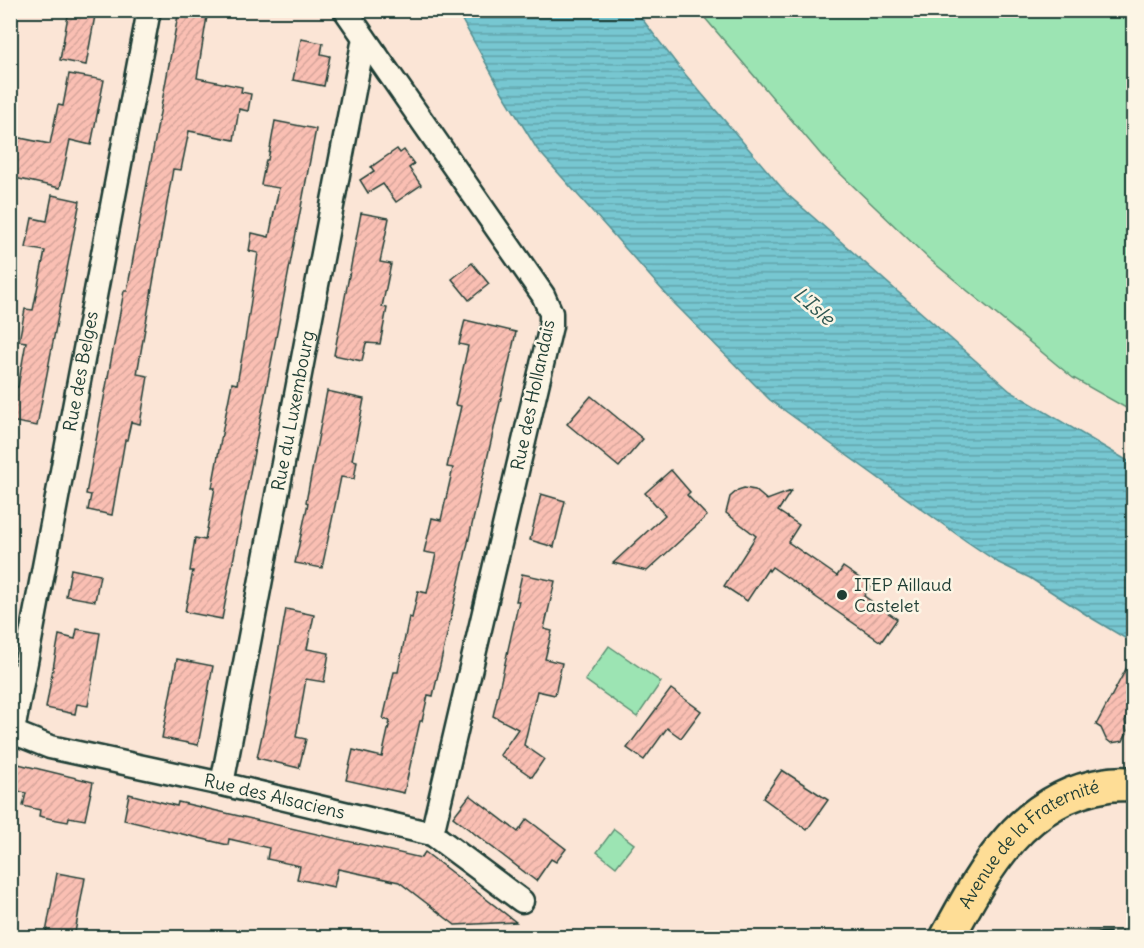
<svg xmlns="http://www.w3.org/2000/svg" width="1144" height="948" viewBox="0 0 1144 948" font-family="Delius,sans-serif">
<defs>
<pattern id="water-rules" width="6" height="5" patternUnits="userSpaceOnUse" patternTransform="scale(1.5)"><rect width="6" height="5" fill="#77c7d1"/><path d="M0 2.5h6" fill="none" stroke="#61a3aa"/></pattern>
<pattern id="building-hatch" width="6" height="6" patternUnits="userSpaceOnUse" patternTransform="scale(1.5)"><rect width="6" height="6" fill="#fabfb3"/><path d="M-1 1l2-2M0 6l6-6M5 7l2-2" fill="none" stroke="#d6a59b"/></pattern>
</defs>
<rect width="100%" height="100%" fill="#fbe5d6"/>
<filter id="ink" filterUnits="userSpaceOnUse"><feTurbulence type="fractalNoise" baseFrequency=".0167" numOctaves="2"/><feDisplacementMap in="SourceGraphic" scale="12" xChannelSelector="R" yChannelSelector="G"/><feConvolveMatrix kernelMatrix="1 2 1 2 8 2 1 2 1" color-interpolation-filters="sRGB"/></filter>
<g filter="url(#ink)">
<!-- grass -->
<g fill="#9ce4b3" stroke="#5e9074" stroke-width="1.5">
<path d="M699,11H1133V412L1073,378L928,258L823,157Z"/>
<path d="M609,646L661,682L637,717L585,680Z"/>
<path d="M614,829L634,844L616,867L597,852Z"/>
</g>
<!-- water -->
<path fill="url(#water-rules)" stroke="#549092" stroke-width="1.5" d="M457,11H636L679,67L787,194L1010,391L1133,464V643L1093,619L1030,578L999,563L966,541L770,400L673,302L537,149L502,92Z"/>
<!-- building -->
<g fill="url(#building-hatch)" stroke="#1f3d34" stroke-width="1.5">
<path d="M69,10H96L86,65L60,60Z"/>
<path d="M179,10H208L197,78L242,87L241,92L251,94L248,111L239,109L234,140L189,131L181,170L173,169L137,374L148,376L140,424L131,422L127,440H125L112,515L88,510L91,495L86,494L124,291H127Z"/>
<path d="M301,39L323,43L321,54L330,56L324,86L293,80Z"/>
<path d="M69,74L104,80L91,145L70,140L60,188L10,177V136L50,144L58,105L63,106Z"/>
<path d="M275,121L316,129L222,619L185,612L193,571H190L195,538L205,540L215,488H212L224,423L232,383L237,384L246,334L258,253L249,251L252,233L269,237L279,188L261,185L266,160H268Z"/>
<path d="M397,149L400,153L404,150L414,164L409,168L421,185L396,202L383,184L368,193L360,180L374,171L371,167Z"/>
<path d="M52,195L80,201L37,426L10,421V386L18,387L26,342L19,341L25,309L33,310L45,251L26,248L32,218L47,221Z"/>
<path d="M361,213L389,218L380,262L391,264L382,307L387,308L380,344L366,343L362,361L334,355Z"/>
<path d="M472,263L489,284L469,300L452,279Z"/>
<path d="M465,320L516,332L433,696L428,695L422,721H420L404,793L346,780L353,750L382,757L390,721L383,719L394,672H398L409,617L412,618L418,591L427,593L436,554L424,552L432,518L441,520L453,468L447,467L461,406L455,405L468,346L459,344Z"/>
<path d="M327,391L364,399L352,460L357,461L354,479L341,477L322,568L295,563L308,503L306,502Z"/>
<path d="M591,396L643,439L619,467L567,424Z"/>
<path d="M671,470L690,492L687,495L707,516L647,571L613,563L665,515L645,493Z"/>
<path d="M744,488L755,490L767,500L791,491L778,511L799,525L788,542L837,576L843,567L871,586L864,596L897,619L881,642L772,567L769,571L768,569L747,601L724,586L756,536L726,513L730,497L738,490Z"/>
<path d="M541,494L565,501L554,547L530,540Z"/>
<path d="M71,569L100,575L95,601L66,596Z"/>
<path d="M522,574L555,581L544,629L552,631L545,659L562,663L555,695L537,691L524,745L544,759L532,777L500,755L518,729L493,716L519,601H516Z"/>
<path d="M286,609L314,615L307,649L329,653L324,682L306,679L296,737L306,739L299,768L257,758L269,704Z"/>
<path d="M77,629L100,633L88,706L77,704L75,714L46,708L59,635L75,639Z"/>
<path d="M1134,654V705L1125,721L1127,733L1123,741L1111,743L1106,739L1101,728L1096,725Z"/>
<path d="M177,659L213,666L198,745L162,738Z"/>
<path d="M671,689L701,711L681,738L667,728L644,760L627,748Z"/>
<path d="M10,762L93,782L85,820L69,817L68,822L52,819L39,816L40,810L23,806L26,793L10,789Z"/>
<path d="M782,770L828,800L807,830L763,798Z"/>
<path d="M129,794L177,806L178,802L421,858L425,852L516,922L455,925L399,882L338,869L334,887L297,879L300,866L267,859L269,848L229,839L228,845L124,820Z"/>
<path d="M470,795L518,832L527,819L566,849L556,862L551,859L536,881L453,817Z"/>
<path d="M57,873L85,878L74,938H45Z"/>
</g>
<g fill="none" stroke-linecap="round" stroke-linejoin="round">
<!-- street casing -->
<g stroke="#1f3d34" stroke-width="27">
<g id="street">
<path d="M345,10L543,295L551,313V326L432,834"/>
<path id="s1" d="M10,731L50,747L222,784L432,834L522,901"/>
<path id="s2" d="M13,731L149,10"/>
<path id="s3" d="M222,784L364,38"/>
</g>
</g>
<!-- primary casing -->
<g stroke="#1f3d34" stroke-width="38">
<g id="primary">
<path id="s4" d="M947,938C984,870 1021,798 1106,785C1115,783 1125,784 1134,784"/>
</g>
</g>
<!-- street -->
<use href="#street" stroke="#fcf5e5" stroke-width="22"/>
<!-- primary -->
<use href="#primary" stroke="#fedd96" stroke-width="33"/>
<!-- rail casing -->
<g stroke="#1f3d34" stroke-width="7">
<path id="rail" d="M1027,938L1134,933"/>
</g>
<!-- rail -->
<use href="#rail" stroke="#fcf5e5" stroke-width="4.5" stroke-dasharray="14" stroke-linecap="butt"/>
</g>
</g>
<!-- markers -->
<circle fill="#1f3d34" stroke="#fcf5e5" stroke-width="2" cx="842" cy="595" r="6"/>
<g text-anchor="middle" stroke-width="5" stroke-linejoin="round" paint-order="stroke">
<!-- street labels -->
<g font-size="18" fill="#1f3d34" stroke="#fcf5e5">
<text dy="6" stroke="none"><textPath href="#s2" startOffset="366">Rue des Belges</textPath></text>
<text transform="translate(533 395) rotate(-78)" y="6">Rue des Hollandais</text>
<text dy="6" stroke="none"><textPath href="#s3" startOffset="380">Rue du Luxembourg</textPath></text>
<text dy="6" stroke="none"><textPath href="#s1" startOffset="273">Rue des Alsaciens</textPath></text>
<text dy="6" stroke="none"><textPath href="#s4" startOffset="129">Avenue de la Fraternité</textPath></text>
</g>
<!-- poi labels -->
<g font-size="18" fill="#1f3d34" stroke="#fcf5e5" text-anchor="start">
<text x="854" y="591">ITEP Aillaud<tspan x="854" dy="21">Castelet</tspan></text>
</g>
<!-- water labels -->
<g font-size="20" font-style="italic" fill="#315953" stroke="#fcf5e5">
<text transform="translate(814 306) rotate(41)" y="7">L'Isle</text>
</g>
</g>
<!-- margin -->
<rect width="1144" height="948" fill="none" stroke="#fcf5e5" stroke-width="36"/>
<rect x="18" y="18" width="1108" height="912" fill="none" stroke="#1f3d34" stroke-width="2" filter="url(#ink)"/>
</svg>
